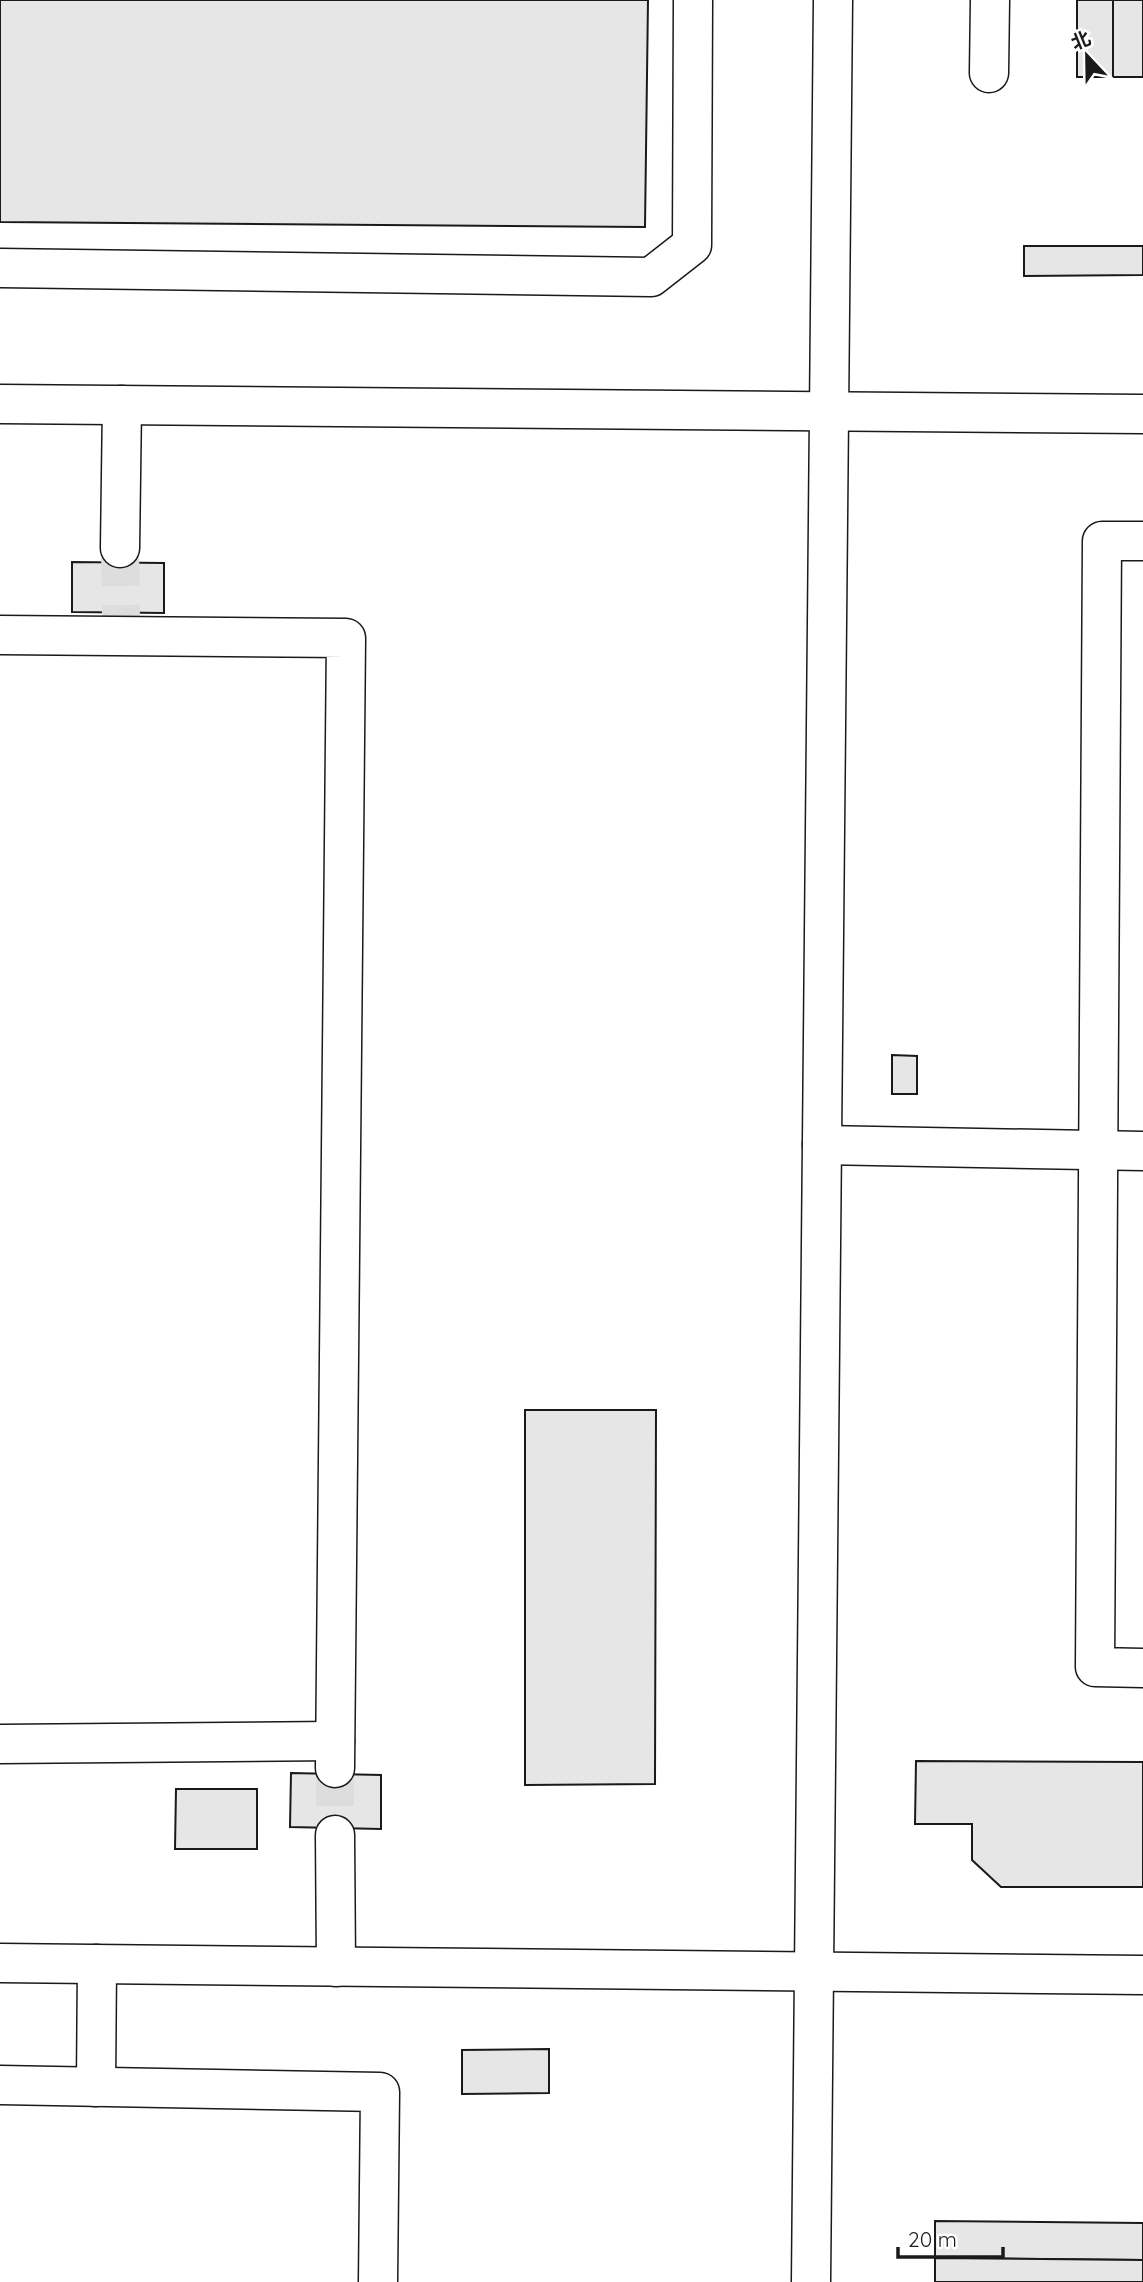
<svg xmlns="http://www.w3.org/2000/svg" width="1143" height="2282" viewBox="0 0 1143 2282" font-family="Quicksand,'Noto Sans SC',sans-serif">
<rect width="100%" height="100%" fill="#fff"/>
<!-- building -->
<g fill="#e6e6e6" stroke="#1a1a1a" stroke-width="2">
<path d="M0,0H648L645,227L0,222Z"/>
<rect x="1077" y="0" width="36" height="77"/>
<rect x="1113" y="0" width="30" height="77"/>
<path d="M1024,246H1143V275L1024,276Z"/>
<path d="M72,562L164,563V613L72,612Z"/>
<path d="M892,1055L917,1056V1094H892Z"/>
<path d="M525,1410H656L655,1784L525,1785Z"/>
<path d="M916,1761L1143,1762V1887H1001L972,1860V1824H915Z"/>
<path d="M291,1773L381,1775V1829L290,1827Z"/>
<path d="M176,1789H257V1849H175Z"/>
<path d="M549,2049V2093L462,2094V2050Z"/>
<path d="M935,2221L1143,2223V2260L935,2258Z"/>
<path d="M935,2258L1143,2260V2282H935Z"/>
</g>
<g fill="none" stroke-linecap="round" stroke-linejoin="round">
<!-- minor-tunnel -->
<g stroke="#ddd" stroke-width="38" stroke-dasharray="38 19" stroke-linecap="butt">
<path d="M120,548L121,624"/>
<path d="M335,1768V1835"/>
</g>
<!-- minor casing -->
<g stroke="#1a1a1a" stroke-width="41">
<g id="minor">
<path d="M989,73L990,0"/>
<path d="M0,268L651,277L692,245L693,0"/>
<path d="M0,404L1143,414"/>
<path d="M1143,541H1102L1095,1667L1143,1668"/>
<path d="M120,548L122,405"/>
<path d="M0,635L346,638L335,1768"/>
<path d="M822,1145L1143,1151"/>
<path d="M0,1744L335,1741"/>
<path d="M335,1835L336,1967"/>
<path d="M0,1963L1143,1975"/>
<path d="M0,2085L380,2092L378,2282"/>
<path d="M96,2087L97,1964"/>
<path d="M811,2282L833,0"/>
</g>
</g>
<!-- minor -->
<use href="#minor" stroke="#fff" stroke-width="38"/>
</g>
<!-- north arrow -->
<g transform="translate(1087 56) rotate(338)" stroke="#ffffff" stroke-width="5" paint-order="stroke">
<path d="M0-5L12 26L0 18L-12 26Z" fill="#1a1a1a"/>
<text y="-10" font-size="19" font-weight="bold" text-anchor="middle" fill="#1a1a1a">北</text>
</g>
<!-- scale -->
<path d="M898 2247v10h105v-10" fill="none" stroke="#1a1a1a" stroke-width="3.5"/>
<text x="908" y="2247" font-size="21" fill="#1a1a1a" stroke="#ffffff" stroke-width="5" paint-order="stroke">20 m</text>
</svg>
